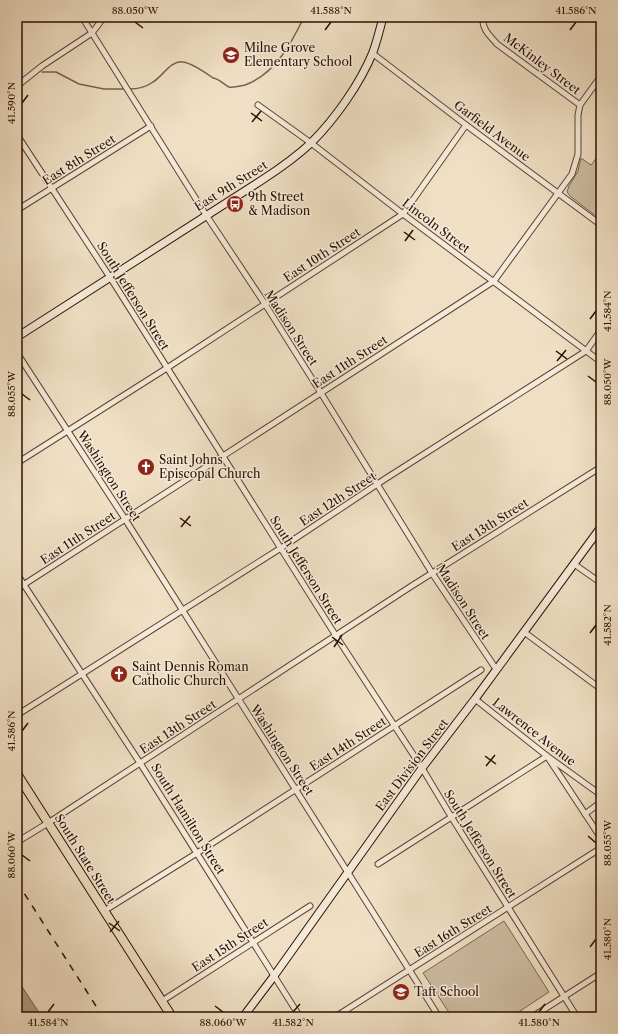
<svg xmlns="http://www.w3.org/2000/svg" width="618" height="1034" viewBox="0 0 618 1034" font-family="'Libre Caslon Text',serif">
<rect width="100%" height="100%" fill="#f0dfc4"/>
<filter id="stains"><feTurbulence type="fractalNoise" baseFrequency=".005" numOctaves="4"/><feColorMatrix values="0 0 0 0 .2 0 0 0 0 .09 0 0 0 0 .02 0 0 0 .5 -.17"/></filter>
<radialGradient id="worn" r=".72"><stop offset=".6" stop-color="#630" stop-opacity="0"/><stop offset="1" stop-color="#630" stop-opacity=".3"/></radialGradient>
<!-- green -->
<g fill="#cebca3" stroke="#7c6652">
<path d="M601,152V220L570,196L567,192L569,186L578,171L581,158L591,165Z"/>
<path d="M149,661L156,673L150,677L142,665Z"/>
<path d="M504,921L549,992L511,1017H452L423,973Z"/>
</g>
<!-- water -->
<path fill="#ad9982" stroke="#79624e" d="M17,979L42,1017H25L17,1005Z"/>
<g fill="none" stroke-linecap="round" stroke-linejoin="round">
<!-- stream -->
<g stroke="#79624e" stroke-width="1.5">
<path d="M42,72H56L79,84L104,89H125"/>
<path d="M129,89C138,89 146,87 153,82C162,77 171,60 183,62C192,63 206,73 213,78C220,79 223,84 229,87C234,88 240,86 245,85C275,74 291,44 304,17"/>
</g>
<!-- street casing -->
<g stroke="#5c4432" stroke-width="7">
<g id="street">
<path d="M82,17L206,215L265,304L321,393L432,573L496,669"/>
<path d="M483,17C481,28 490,36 497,44L580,105"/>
<path d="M372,53L466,125L601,225"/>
<path d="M17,86L42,66L92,33L104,17"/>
<path d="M258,105L311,143L403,214L601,362"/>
<path d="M17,135L115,285L336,636L422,768L452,818L577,1017"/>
<path d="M17,210L151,126"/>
<path d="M17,353L125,519L439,1017"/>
<path d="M17,463L167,368L403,214L466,125"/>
<path d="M574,564L601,583"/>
<path d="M17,574L140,763L300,1017"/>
<path d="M17,589L494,281L572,174L578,154V115L580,105L601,76"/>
<path d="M524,632L601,689"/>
<path d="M475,699L547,756L601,795"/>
<path d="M17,715L281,548L385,479L586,351L601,330"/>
<path d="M585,814L601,802"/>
<path d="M17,842L48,823L410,587L601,467"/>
<path d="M378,864L547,756L601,838"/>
<path d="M104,911L197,853L481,670"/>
<path d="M162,1001L310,906"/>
<path d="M335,1017L601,848"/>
<path d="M532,1017L601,973"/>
</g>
</g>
<!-- secondary casing -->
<g stroke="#2a1001" stroke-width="9">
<g id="secondary">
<path d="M17,337L262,180C279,169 296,157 311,143C335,119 360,84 373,52C377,41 380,29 383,17"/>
<path d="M243,1017L274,976L422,768L475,699L601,527"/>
</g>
</g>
<!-- primary casing -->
<g stroke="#2a1001" stroke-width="10">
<path id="primary" d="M17,774L172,1017"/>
</g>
<!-- street -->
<use href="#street" stroke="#f5ead9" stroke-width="5"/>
<!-- secondary -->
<use href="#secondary" stroke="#f5ead9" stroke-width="7"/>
<!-- primary -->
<use href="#primary" stroke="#f0dfc4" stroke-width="8"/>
<!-- rail -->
<path stroke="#2a1001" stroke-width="1.5" stroke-dasharray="7 7" stroke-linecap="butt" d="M17,882L103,1017"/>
</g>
<!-- ticks -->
<path fill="none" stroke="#2a1001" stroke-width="1.5" d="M135,22L143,28M325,30L331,22M570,30L576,22M22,103L28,95M251,113L262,121M252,122L261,111M404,232L415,240M405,241L413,230M590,319L596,311M556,351L567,359M557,361L566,350M588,376L596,382M22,394L30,400M180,518L191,526M181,527L190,516M590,633L596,625M332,637L343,645M334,647L342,635M22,731L28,723M485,756L496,764M486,766L495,755M588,836L596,843M22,855L30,861M109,923L120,931M110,932L119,921M590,947L596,939M215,1006L223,1012M48,1012L54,1004M293,1012L300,1004M539,1012L545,1004"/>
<!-- icons -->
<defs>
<g id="school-disc" transform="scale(0.9)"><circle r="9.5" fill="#8f2418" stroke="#f5ead9"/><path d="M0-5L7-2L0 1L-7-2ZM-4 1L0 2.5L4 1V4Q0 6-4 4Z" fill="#fff"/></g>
<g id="bus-disc" transform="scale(0.9)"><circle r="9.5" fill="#8f2418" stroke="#f5ead9"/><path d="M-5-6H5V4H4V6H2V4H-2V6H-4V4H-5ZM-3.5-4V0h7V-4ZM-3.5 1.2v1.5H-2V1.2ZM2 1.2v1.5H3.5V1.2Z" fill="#fff"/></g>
<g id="church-disc" transform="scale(0.9)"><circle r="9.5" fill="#8f2418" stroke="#f5ead9"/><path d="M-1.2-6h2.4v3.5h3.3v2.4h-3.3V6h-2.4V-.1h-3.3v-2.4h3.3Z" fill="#fff"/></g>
</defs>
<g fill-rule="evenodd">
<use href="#school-disc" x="231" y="55"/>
<use href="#bus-disc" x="235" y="204"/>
<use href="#church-disc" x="146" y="467"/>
<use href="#church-disc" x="119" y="674"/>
<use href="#school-disc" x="401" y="992"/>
</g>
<g text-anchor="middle" stroke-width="3" stroke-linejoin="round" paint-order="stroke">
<!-- poi labels -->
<g font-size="12" fill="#2a1001" stroke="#f5ead9" text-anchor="start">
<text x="244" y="52">Milne Grove<tspan x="244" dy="14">Elementary School</tspan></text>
<text x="248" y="201">9th Street<tspan x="248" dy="14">&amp; Madison</tspan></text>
<text x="159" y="464">Saint Johns<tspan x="159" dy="14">Episcopal Church</tspan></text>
<text x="132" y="671">Saint Dennis Roman<tspan x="132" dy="14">Catholic Church</tspan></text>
<text x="414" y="996">Taft School</text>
</g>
<!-- street labels -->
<g font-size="12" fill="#2a1001" stroke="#f5ead9">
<text transform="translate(542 64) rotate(37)" y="4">McKinley Street</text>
<text transform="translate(492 131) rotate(37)" y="4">Garfield Avenue</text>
<text transform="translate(79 160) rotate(-32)" y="4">East 8th Street</text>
<text transform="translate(231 186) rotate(-32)" y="4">East 9th Street</text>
<text transform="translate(436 226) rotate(37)" y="4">Lincoln Street</text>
<text transform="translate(322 255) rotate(-33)" y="4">East 10th Street</text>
<text transform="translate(133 296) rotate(58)" y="4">South Jefferson Street</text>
<text transform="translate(291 328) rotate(57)" y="4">Madison Street</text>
<text transform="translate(350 362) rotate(-33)" y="4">East 11th Street</text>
<text transform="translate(109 476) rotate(57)" y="4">Washington Street</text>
<text transform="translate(338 499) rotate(-33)" y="4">East 12th Street</text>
<text transform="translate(490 525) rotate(-32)" y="4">East 13th Street</text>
<text transform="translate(78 538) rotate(-33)" y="4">East 11th Street</text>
<text transform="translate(306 570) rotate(58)" y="4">South Jefferson Street</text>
<text transform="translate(463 602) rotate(57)" y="4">Madison Street</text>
<text transform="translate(178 727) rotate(-33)" y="4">East 13th Street</text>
<text transform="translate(534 732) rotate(38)" y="4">Lawrence Avenue</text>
<text transform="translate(348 744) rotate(-33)" y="4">East 14th Street</text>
<text transform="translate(282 750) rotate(57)" y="4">Washington Street</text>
<text transform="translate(412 765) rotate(-53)" y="4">East Division Street</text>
<text transform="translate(188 819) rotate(58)" y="4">South Hamilton Street</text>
<text transform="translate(480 844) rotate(58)" y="4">South Jefferson Street</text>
<text transform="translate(85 859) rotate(58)" y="4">South State Street</text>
<text transform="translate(453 931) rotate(-32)" y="4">East 16th Street</text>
<text transform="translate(230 945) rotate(-33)" y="4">East 15th Street</text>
</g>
</g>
<!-- margin -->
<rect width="618" height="1034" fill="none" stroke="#f0dfc4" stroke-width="44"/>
<rect x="22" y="22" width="574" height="990" fill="none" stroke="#2a1001" stroke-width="1.5"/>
<g font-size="10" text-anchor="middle" fill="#2a1001">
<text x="135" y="14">88.050°W</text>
<text x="331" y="14">41.588°N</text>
<text x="576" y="14">41.586°N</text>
<text transform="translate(11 103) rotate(-90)" y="4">41.590°N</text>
<text transform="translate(607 311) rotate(-90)" y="4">41.584°N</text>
<text transform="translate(607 382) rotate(-90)" y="4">88.050°W</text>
<text transform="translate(11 394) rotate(-90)" y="4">88.055°W</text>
<text transform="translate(607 625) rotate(-90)" y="4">41.582°N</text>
<text transform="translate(11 731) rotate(-90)" y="4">41.586°N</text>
<text transform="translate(607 843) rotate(-90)" y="4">88.055°W</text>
<text transform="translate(11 855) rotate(-90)" y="4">88.060°W</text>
<text transform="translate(607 939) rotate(-90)" y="4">41.580°N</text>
<text x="48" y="1026">41.584°N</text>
<text x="223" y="1026">88.060°W</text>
<text x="293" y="1026">41.582°N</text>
<text x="539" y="1026">41.580°N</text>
</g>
<rect width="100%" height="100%" filter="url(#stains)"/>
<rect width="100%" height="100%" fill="url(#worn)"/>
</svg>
